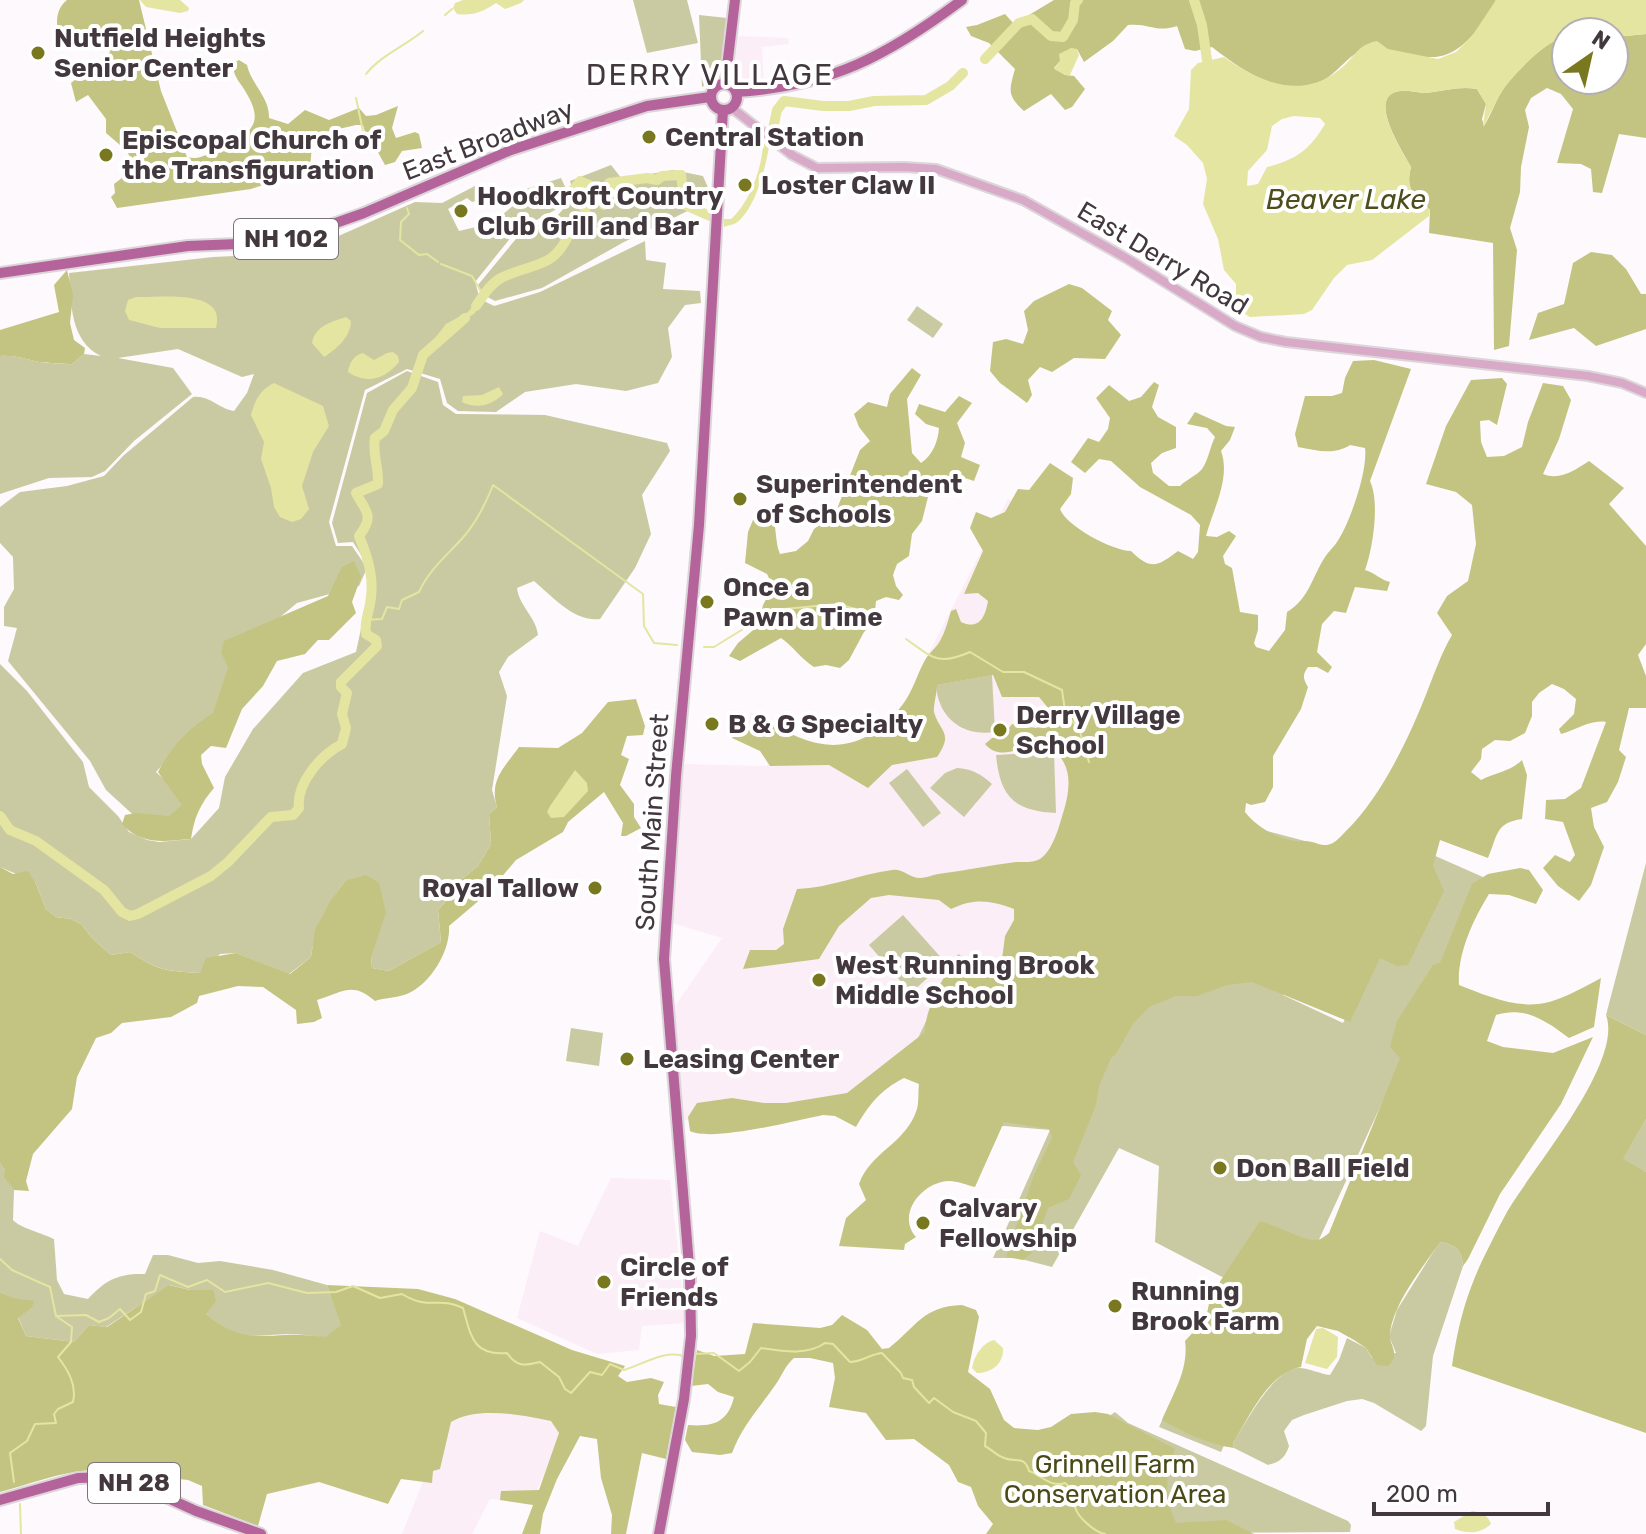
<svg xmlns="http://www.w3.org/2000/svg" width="1646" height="1534" viewBox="0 0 1646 1534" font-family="Rubik,sans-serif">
<rect width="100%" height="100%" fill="#fef9fc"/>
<!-- built -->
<g fill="#fceef6">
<path d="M738,36L788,38L789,44L762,47L764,83L742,82L736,77L734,71Z"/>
<path d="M1008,499L1172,582L994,974L958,954L918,1038L855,1095L680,1121L675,1006L722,938L672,923L684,764L767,766L773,742L743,738L751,712L873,785L929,653Z"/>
<path d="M611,1178L670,1180L686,1323L642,1326L639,1350L597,1354L517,1318L540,1231L578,1246Z"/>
<path d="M469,1367L574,1404L531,1504L490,1499L472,1534H402Z"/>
</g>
<!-- green -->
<g fill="#c9caa1">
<path d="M633,0H687L698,43L647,53Z"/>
<path d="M699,15L727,18C724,43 726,74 702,87Z"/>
<path d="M611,165L622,179L673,170L703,176L709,190L706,202L624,242L542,288L495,301L484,295L478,285L520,234L557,216L575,196L570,181Z"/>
<path d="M561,178L567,191L555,210L516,231L475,282L480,299L494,306L540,292L645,241L646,260L666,263L663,289L700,291L701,303L685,305L668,328L672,357L658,383L626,391L576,384L525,392L496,412L458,411L447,403L440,379L407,369L365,390L329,522L336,546H352L367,568L359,586L297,603L243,648L231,718L178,747L156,772L190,803L191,815L141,822L106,790L90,761L8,661L17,628L4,626V607L14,589L13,557L0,543V507L20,492L67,486L104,476L123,456L193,397C210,395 219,409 234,411L247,393L254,374L242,377L178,349L118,358L173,368L192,394L134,441L105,471L92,477L49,478L0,494V356C15,355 24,359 39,362C50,364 60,362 71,365L84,354L101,356C70,341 71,304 69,273L213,257L277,254L316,246L415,202L442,203L475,186L484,187L490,197L472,202L467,198L448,209L459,231L493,223L516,203L514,196L517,192Z"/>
<path d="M917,306L943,324L933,338L907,320Z"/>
<path d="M407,371L438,382L443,405L456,414L545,415L667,443L670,451L642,495L651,534L635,568L600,619C574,622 553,597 534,581L517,588C519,606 536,617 538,635L508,657L499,672L507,696L492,790L497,807L489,814L491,844L478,866L448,890L449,898L438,910L441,942L389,971L372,968L371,957L345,881C325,909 316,923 311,957L289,974L236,953L220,954L201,973C167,971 159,971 130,952L111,955L92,938L81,924L71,919L56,917L46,909L35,882L0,867V664L27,691L83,762L89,787L118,816L129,832L147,840L159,842L191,839L219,808L225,777L253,729L303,673L356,652L369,591L368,566L353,542L338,543L332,523L367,393Z"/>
<path d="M992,675L995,732C963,737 938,718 936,685Z"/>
<path d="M1054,752L1056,813C1014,811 1000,797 996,755Z"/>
<path d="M957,768C972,769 981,774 992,784L964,817L930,788L945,773Z"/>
<path d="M907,769L941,813L923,827L889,783Z"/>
<path d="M1267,831L1350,853L1283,995L1343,1023L1424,851L1483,877L1411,1040L1221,1452L1159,1427L1226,1279L1155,1242L1159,1166L1119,1148L1052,1267L1017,1258H993L1050,1130L1005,1126L924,1129L955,1050L918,1038L958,954L994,974L1047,857Z"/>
<path d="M1646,863V1035L1606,1015Z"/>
<path d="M903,915L945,962L911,993L869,945Z"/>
<path d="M571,1028L603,1033L599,1066L566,1061Z"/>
<path d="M1646,1119V1172L1622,1160Z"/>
<path d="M0,1163L5,1171V1177L14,1190L13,1220C20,1228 42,1233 54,1239L57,1280L64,1294L88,1299C105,1280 119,1273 145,1274L153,1255H168L198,1263L220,1261L273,1270L327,1285L342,1325L326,1338C313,1336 300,1334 288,1334C250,1336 237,1341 206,1314L213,1290H190L170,1285L106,1327L89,1325L74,1342L26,1336L18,1317L32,1308L0,1292Z"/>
<path d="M1441,1242C1457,1246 1462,1250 1463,1266L1433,1356L1426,1426L1421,1431L1374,1403L1362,1399L1347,1401L1304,1415L1292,1420L1284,1431L1289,1446C1285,1458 1280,1462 1268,1465L1234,1448L1233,1443C1246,1423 1274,1368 1299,1368C1309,1368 1320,1374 1330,1375L1339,1360L1347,1338L1366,1348L1372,1358L1396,1353L1389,1336L1397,1310L1435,1249Z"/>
<path d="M1115,1412L1128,1423L1348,1521L1351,1525L1350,1532L1034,1534L1028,1473Z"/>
</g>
<!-- forest -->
<g fill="#c3c481">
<path d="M67,0H139L161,91L187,157C202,161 209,152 222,147C256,131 265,121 242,86C236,78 233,73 233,63L239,60L247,65C251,84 270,98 269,118L288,124L305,110L329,120L359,108L366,116L376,115L398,106L392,128L396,138L415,132L419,134L422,148L402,151L395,162L385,165L375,147L359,152L357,141L366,135L363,125H356L313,135L310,168L299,173L284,174L275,181L251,189L117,208L111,197L115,193L114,184L135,168L127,151L106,133V119L88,95L76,102L71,83L110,52L108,39L103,32L75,43L60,42C56,27 54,10 67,0Z"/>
<path d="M1054,0H1496C1490,14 1478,30 1468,40C1433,74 1412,46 1370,51C1366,52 1361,51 1357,53C1347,58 1336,73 1324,80C1283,100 1243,71 1212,47L1195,51L1185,49L1177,26C1155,33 1150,23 1128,25L1113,41L1084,62L1077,49L1060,61L1054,68L1065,75L1074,76L1085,89L1072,107L1065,110L1051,94L1024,111C1007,95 1009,91 1015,69L989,43L971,36L966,27L977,25L1005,14L1014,24Z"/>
<path d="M1646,34V138L1619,134L1602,193L1593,192L1591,169L1581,164L1557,163L1573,109L1561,94L1547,88L1531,98L1525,110L1529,127L1521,167L1520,192L1510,228L1517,250L1509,346L1494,350L1493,243L1429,233L1430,210C1414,194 1405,191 1411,167C1403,152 1365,95 1400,91C1408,90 1417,93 1426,93C1444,91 1459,86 1477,89L1486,104L1482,119L1484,126C1491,115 1495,102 1502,91C1512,75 1548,38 1566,37V80H1614V37Z"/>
<path d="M1591,252L1612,255L1626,269L1641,294H1646V329L1596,346L1574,328L1529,340L1538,313L1564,304L1573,263Z"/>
<path d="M67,270L73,295L70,323L74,340L85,348L84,354L71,365C60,362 50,364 39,362C24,359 15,355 0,356V330L59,312L54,285Z"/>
<path d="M1069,284L1082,288L1112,311L1108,320L1121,335L1105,359L1074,358L1052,372L1040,367L1028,380L1032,395L1027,403L1000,383L990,371L993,342L1006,339L1023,344L1028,330L1024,311L1034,301Z"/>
<path d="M1374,360L1411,369L1370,481C1380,502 1373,548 1365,570C1375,573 1381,580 1390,582L1387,591L1355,587L1346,613L1334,611L1322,624L1317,652L1332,667L1328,673L1317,667H1308C1302,675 1303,679 1308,687L1301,709L1273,756V787L1265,802L1251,805L1246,803L1245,812C1257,828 1284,843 1303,841C1312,840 1320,846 1327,845C1335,844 1342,835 1347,830C1381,797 1410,736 1427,692C1435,672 1441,654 1452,635L1437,613L1447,596L1468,581L1476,544L1472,505L1456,492L1426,484L1446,426L1471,380L1502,378L1507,384L1497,425L1489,420L1480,421L1481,442L1487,457L1504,456L1522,447L1528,422L1543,383L1563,386L1571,400L1559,439L1543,474C1560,481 1575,470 1589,461L1624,488L1609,504L1646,546V644L1638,655L1646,676V708H1629L1619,750L1626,757L1618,782L1607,802L1591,808L1594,827L1604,847L1591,885L1579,901L1558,886L1543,868L1555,855L1570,862L1575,855L1563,822L1545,819L1546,800L1565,799L1581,788L1606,722C1591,719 1576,730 1561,734L1559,729L1574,714L1576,699L1564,689L1552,684L1539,693L1532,702V716L1525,733L1510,741L1495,740L1482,749L1481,759L1471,772L1481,780C1496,772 1510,772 1522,760L1527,775L1522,819C1495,823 1498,835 1488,858L1440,840L1433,866L1444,891L1408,965L1397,966L1380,958L1350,1022L1252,982L1227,985L1197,996H1176L1149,1007L1133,1024L1116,1054L1111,1058L1099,1086L1096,1105L1073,1162L1081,1175L1069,1199L1048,1208L1032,1253L1023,1260L1006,1257L1034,1175L1052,1138L1049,1129L1004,1122L975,1187C967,1185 957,1181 949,1181C922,1182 896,1214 916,1237L905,1244L904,1250L839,1246L846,1218L866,1200L859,1184C871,1151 906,1144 917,1109C919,1102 918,1092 919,1084L904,1078C880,1090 869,1105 856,1127L835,1116L823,1115C794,1121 713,1142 690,1131L688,1117L697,1103L732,1098L764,1103H786L847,1093L925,1032C924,1013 945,967 962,957L1001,967L1005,936L1014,920V909C990,900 974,898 951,909L939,900L889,895L871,898L839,926L819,959L743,969L750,950H776L784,944L783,929L797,889C830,888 860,874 892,870C902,868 910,878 920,878C926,878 932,875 938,874C964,871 990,865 1016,862C1024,862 1033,863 1040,859C1054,849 1059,826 1064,810C1069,793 1072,773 1061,758C1038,725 1007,770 985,744L992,738L1002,737L1012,724L1036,728L1052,723L1049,709L1039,697H1002L993,675L937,685C937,693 933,707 934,712C940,733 954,732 937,757L892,765L868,788L829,765L770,766L760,751L732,738L734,734L745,735L759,713C810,754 860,760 903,704C913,691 917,674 925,660C929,653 936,648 940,641C945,632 948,621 951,611L956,609L961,622C979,630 985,618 988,601L978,593L964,594L983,551L970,528L976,512L991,518L1005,512L1018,489L1029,490L1050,463L1073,478L1071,494L1060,509C1066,526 1113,551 1131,551C1151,571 1158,566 1178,551L1193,559L1198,552L1200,525L1191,515L1140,487L1111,461L1099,459L1085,473L1071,462L1088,438L1099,442L1108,429L1110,418L1096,398L1109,385L1129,401L1141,397L1154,382L1159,385L1152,407L1158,417L1176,427V448L1162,453L1151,463L1153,473L1169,486H1180C1187,479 1196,476 1202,469C1208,461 1210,447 1215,437L1207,428L1187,424L1195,412L1226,426L1235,427L1230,440L1221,451C1231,478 1213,509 1206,536L1217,537L1229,531L1236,536L1223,556L1225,564L1232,568L1240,612L1258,615V630L1254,643L1256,647L1269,651L1285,630L1287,612C1309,599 1312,577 1325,557C1328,552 1334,547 1337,542C1350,523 1368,470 1365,448L1350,445C1333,456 1316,450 1298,447L1295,434L1305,396H1332L1342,393L1345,378L1353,361Z"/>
<path d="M912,368L921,375L907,399L912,453L921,463C933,455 938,441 939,428L926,424L915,414L919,404L945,412L959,396L972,403L957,423L965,443L961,457L980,465L974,481L956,475C943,480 941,491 928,497L922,521L912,534L909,556L897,564L893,575L896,586L903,595L899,600L886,597L876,601L874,622L864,632L849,660L840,668L826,665L814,667C801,659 794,647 781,638L740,661L729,656L738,643L758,626L763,605L773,586L767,574L745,563L748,532L753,520L773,519C777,531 775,542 780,554L796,551L808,541L814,529L835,514L860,450L870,441L859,427L854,414L868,402L887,407L890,394Z"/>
<path d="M354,561L361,577L352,602L356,613L329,640H318L305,654L277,661L263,686L242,709L226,748L211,746L201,755L202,764L214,788C200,804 194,818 191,839C165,841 142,846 122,824L125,815L136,813L169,816L182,805L158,772C170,748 190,727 213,713L228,667L221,652L224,641L328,596L342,567Z"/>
<path d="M636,699L645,726L643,735L627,736L621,755L629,759L620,785L634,804V817L641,828L626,836H621L623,823L604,792L568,822L563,832L516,860L489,892L449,926C451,952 427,991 400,996C392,998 383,998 375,1001C352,981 343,992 317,1000L322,1018L314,1022L297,1024L296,1010L263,987L238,986L199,996L197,1003L171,1017L122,1023L111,1033L96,1038L77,1077L72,1109L33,1154L26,1181L29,1191L14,1190L4,1177L5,1171L0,1163V867L13,874L28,871L35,882L46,909L56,917L71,919L81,924L92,938L111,955L130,952C159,971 166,971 200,973L206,958L236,953L290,974L311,957L315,930L329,903L345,881L366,875L379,883L386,913L371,957L372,968L389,971L441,942L438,910L449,898L448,890L478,866L491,844L489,814L497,807C489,780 504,768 519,747L558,748L582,733L608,702Z"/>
<path d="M1520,868L1529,870L1543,890L1536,904L1509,895L1489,894C1473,920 1457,954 1459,985C1482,994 1512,1007 1538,1004C1559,1002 1582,988 1601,978L1594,1027L1569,1038C1546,1021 1526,1006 1496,1015L1487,1041L1503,1047L1553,1053L1593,1037L1561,1104L1500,1194L1468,1259L1463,1266C1462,1250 1457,1246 1441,1242L1435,1249C1418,1274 1395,1302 1390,1332C1388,1346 1402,1353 1388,1366L1377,1365L1366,1348L1354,1340L1338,1331L1317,1326L1307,1339L1301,1367C1268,1373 1250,1416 1233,1443L1234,1448C1207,1444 1185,1433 1162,1420C1173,1394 1189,1369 1185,1341L1206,1318L1210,1299L1219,1283L1260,1221C1274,1225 1307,1242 1317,1240C1322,1239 1325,1236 1329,1233L1400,1058L1390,1047L1397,1021L1433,965L1440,963L1472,884L1488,874Z"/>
<path d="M1606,1015L1646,1035V1119L1623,1159L1646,1172V1433L1452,1366C1458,1326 1465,1298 1482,1261C1490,1245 1498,1228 1507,1212C1531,1170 1624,1063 1606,1015Z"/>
<path d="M169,1285L190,1290H213L216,1301L206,1314C235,1338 251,1337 286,1335C299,1334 313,1336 326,1337L341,1325L327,1285L418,1289L455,1299L572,1350L625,1366L618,1376L627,1382L651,1378L664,1382L658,1395L659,1404L676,1407L666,1459L642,1453L626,1534H611L612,1515L601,1478L597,1439L580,1436L557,1479L543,1514L540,1534H522L533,1505L500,1500L501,1491L539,1490L559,1433L551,1421C522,1415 477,1406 451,1422L440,1469L433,1471L432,1483L401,1479L388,1504L319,1482L267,1494L258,1526L203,1505L202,1486L188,1480L161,1477L158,1486C140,1480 118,1469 98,1470C65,1470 31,1484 0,1492V1292L13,1298L34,1301L32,1308L18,1318L26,1336L74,1342L89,1325L107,1327Z"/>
<path d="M962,1305L976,1310L979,1317L968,1372L990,1389L1004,1420L1014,1428L1038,1430L1051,1427L1071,1414L1095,1412L1108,1414L1175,1449C1165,1475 1164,1496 1176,1523L1226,1520L1254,1534H986L993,1524L978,1506L971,1487L958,1482L949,1465L914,1439L886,1440L866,1413L829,1407L835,1378L833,1363L810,1358H794C784,1367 783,1374 776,1384C760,1407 742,1426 732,1453L720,1455L692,1452L685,1440L688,1425C714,1427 728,1422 734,1397L718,1392L708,1384L691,1386L697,1350L714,1356L745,1354L753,1323L820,1328L832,1325L842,1315L867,1330L882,1349L889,1348C916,1327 923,1306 962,1305Z"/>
</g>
<!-- water -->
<g fill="#e4e5a1" fill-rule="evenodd">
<path d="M140,0H180L189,8L188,11L180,13L146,7Z"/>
<path d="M463,0H524L521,3L505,9L496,3C482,12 474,16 457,14L453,8L455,3Z"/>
<path d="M1496,0H1646V34L1614,37V32H1566V37C1548,38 1516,73 1504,88C1496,100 1490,115 1483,127L1486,104L1477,89C1459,86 1443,91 1426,93C1417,93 1408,90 1400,91C1365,96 1403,152 1411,167C1405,191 1414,194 1430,210L1429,216L1372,260L1347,265L1334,278L1312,310L1304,314L1250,317L1240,311L1236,303V284L1224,270L1218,239L1203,204L1207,179L1203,163L1187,145L1174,136L1189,109L1191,70L1198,63L1224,57C1258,81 1300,101 1339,70C1355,58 1356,45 1377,41L1388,49L1438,59L1456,52L1472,36ZM1294,116L1320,118L1325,124C1309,151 1295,160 1267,167L1258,184L1247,186L1248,171L1267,150L1272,126L1282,119Z"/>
<path d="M1071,48L1077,49L1079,55L1070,75H1065L1054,69L1060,61L1059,54Z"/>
<path d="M763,143L769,146C766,167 755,210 736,223C733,225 728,225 724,227V219H731C750,202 762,169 763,143Z"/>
<path d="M481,296L485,298L474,314L452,327L440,345L427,355L425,351L446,324L468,312Z"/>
<path d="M136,297C160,298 227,288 216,328H160L129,320L125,311L128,300Z"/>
<path d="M346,317L351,321C351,336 337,349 324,357L312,343C315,326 331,322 346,317Z"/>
<path d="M393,352L398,356L399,362C385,379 367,385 348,372C349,363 354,355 363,353L374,360L387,353Z"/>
<path d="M274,383L323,406L329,426L313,452L302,486L309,509L301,519L292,522L280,517L274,507L271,488L261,459L264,442L251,415C255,400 260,390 274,383Z"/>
<path d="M499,387L503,394C492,406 476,409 462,402L463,396L482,395Z"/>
<path d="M575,770L587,783L588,791L564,817L551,818L547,812L550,806Z"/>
<path d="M1323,1328L1338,1337L1337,1357L1327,1369L1305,1363L1316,1329Z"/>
<path d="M994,1340L1003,1348C1004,1363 992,1373 977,1373L972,1368C974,1356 982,1343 994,1340Z"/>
<path d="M1472,1511C1480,1512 1488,1515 1491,1524C1480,1534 1468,1534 1455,1529L1454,1522Z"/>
</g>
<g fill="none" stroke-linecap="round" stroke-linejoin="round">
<!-- stream -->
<g stroke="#e4e5a1" stroke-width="2">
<path d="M445,15L452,9"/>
<path d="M366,74C381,55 405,46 423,31"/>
<path d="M356,98L364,136"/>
<path d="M407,208L409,214L401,222L400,240L419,255L427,254L438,262"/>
<path d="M441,264L472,276L483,295"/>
<path d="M364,620L382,619L387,607L399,609L402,600L419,592C430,568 449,554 466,534C478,519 486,503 493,485L643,594L644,626L654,643L677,645"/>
<path d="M906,639C933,658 938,666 970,652L1003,672H1024L1062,690L1065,711L1080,732L1089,762"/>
<path d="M704,647H714L774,610L837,604L867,612"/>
<path d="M0,1259L12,1270L50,1287L56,1316L72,1327L71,1342L58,1357C68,1370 77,1385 73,1402L58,1409L54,1414L56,1423L35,1424L27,1441L10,1453L14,1482"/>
<path d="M56,1316L86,1315L99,1322L109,1318L120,1309L130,1320L141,1312L146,1294L155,1291L160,1275L188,1287L207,1280L225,1292L268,1283L307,1293L336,1292L353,1286L380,1298L402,1294C430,1311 438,1296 463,1308C471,1335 472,1356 507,1353C517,1367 524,1366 540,1362L559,1377L565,1389L571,1393L590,1372L602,1375L610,1364L624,1370C644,1364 663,1350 683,1356"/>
<path d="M694,1354L714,1353L739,1371L750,1362L761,1348C781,1351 807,1356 825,1343L833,1344L850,1362C862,1362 870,1354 882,1353L901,1373L903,1378L912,1380L914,1387L929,1403L934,1398L953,1412L976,1421L986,1433L985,1446C991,1449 996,1455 1002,1457C1015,1464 1024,1454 1029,1471C1041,1475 1051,1488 1065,1483L1076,1493C1076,1495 1075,1506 1075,1507C1078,1518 1095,1532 1105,1534"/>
<path d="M20,1504L21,1534"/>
</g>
<!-- river -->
<g stroke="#e4e5a1" stroke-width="10">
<path d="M1194,0L1202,25L1207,60"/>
<path d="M985,59L1019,23L1032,19L1051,36L1063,37L1073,20L1075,3L1078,0"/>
<path d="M773,129L777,110L784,101L823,106H849L874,101L926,100L950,86L963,73"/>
<path d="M476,306C483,296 490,284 501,278C533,262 555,270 570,231L587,227L589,222L581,199L572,191L580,181L594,187L604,205L615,196V191L607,186L609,183L647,178L657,180L662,176L681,175L685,205L710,216"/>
<path d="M0,816L10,830L36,841L104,890L122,912L130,916L138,914L211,876L228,862L271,817L293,815L299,808C296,783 321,755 342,744L346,728L342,714L347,693L341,687V682L377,646L376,640L366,634C364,621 368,616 370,604C375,579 368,558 359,536C375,515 366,512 356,493L378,484C379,467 372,454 375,438L384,431L393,410L412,388L423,355L465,318"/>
</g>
<!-- minor casing -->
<g stroke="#dcd6da" stroke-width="12">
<path id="minor" d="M732,108L792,155L817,168L904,167L936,169L1023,200L1126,258L1235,326L1261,337L1286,342L1588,376L1622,383L1646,393"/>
</g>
<!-- major casing -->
<g stroke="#dcd6da" stroke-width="14">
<g id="major">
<circle cx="724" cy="97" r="13"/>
<path d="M725,84L735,0"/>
<path d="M736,92C831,86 887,56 962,0"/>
<path d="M0,273L188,246L263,243L296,237L364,213L511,150L647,106L710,97"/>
<path d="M0,1500L78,1478L108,1477L137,1484L196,1511L261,1534"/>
<path d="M659,1534L684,1399L691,1336L690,1278L664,959L676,776L699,525L723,110"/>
</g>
</g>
<!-- minor -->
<use href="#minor" stroke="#d8aac7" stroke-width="8"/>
<!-- major -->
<use href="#major" stroke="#b5649b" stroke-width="10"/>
</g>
<!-- markers -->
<g fill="#79781f" stroke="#fff" stroke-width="3">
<circle cx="38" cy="53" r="8"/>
<circle cx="649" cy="137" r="8"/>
<circle cx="106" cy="155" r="8"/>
<circle cx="745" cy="185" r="8"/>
<circle cx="461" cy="211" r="8"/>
<circle cx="740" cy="499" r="8"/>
<circle cx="707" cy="602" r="8"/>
<circle cx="712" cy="724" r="8"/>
<circle cx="1000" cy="730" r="8"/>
<circle cx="595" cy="888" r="8"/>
<circle cx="819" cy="980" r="8"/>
<circle cx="627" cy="1059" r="8"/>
<circle cx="1220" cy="1168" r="8"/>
<circle cx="923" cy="1223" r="8"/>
<circle cx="604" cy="1282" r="8"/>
<circle cx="1115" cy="1306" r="8"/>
</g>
<g text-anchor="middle" stroke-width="8" stroke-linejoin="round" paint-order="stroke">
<!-- shield labels -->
<g fill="#fff" stroke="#7b7478" stroke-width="2">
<rect x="234" y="219" width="104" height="40" rx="6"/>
<rect x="88" y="1463" width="92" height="40" rx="6"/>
</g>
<g font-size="24" font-weight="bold" fill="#42383e">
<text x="286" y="247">NH 102</text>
<text x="134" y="1491">NH 28</text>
</g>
<!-- poi labels -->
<g font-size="26" font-weight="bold" fill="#42383e" stroke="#fff" text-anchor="start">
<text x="54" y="47">Nutfield Heights<tspan x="54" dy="30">Senior Center</tspan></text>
<text x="665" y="146">Central Station</text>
<text x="122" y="149">Episcopal Church of<tspan x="122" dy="30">the Transfiguration</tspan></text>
<text x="761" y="194">Loster Claw II</text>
<text x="477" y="205">Hoodkroft Country<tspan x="477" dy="30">Club Grill and Bar</tspan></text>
<text x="756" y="493">Superintendent<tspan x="756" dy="30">of Schools</tspan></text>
<text x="723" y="596">Once a<tspan x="723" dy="30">Pawn a Time</tspan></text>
<text x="1016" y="724">Derry Village<tspan x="1016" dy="30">School</tspan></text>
<text x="728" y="733">B &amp; G Specialty</text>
<text x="579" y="897" text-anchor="end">Royal Tallow</text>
<text x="835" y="974">West Running Brook<tspan x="835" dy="30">Middle School</tspan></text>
<text x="643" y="1068">Leasing Center</text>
<text x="1236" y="1177">Don Ball Field</text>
<text x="939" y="1217">Calvary<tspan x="939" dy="30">Fellowship</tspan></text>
<text x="620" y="1276">Circle of<tspan x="620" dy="30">Friends</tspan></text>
<text x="1131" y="1300">Running<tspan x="1131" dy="30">Brook Farm</tspan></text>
</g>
<!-- street labels -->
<g font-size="26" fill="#42383e" stroke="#fff">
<text transform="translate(488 140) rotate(-21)" y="9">East Broadway</text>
<text transform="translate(1163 258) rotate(31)" y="9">East Derry Road</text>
<text transform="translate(652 822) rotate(-86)" y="9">South Main Street</text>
</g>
<!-- park labels -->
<g font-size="26" fill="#4a4a18" stroke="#fff">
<text x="1115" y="1473">Grinnell Farm<tspan x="1115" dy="30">Conservation Area</tspan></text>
</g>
<!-- water labels -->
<g font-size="28" font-style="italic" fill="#4e4d1b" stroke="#fff">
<text x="1346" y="209">Beaver Lake</text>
</g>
<!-- quarter labels -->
<g font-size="30" letter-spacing="2" fill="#42383e" stroke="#fff">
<text x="710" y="85">DERRY VILLAGE</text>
</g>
</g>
<!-- north arrow -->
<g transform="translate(1590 56) rotate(34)"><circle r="38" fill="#ffffff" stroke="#b3afb2" stroke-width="2"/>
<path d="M0-6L14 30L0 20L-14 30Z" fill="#79781f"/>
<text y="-12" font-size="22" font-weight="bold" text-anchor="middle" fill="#42383e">N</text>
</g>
<!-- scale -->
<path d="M1374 1502v12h174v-12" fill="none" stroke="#42383e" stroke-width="4"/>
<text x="1386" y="1502" font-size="24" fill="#42383e" stroke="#ffffff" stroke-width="6" paint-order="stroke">200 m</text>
</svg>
